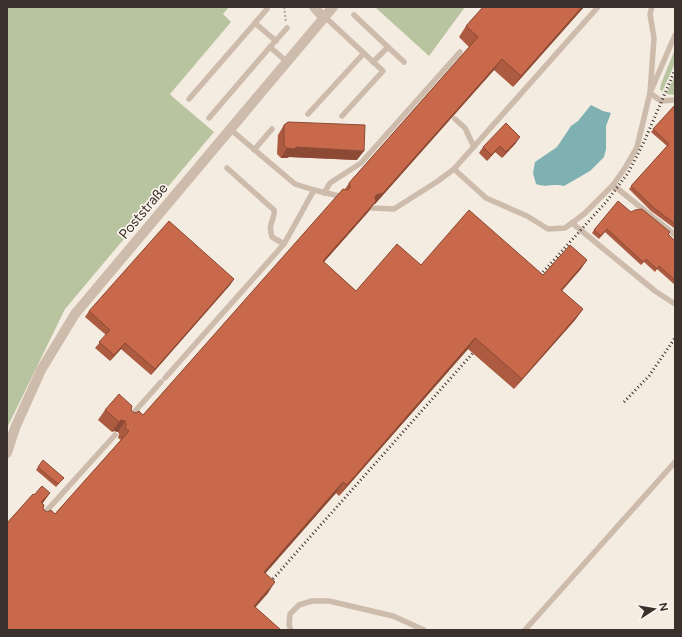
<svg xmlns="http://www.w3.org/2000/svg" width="682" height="637" viewBox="0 0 682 637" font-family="Figtree,sans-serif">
<rect width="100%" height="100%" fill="#f4ebe1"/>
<!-- green -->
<g fill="#b8c4a0">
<path d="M7,7H229L223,14L231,22L170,94L174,98L214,132L65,309L7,428Z"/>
<path d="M375,7H465L429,56Z"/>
<path d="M675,49V63L662,92L660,89L661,84Z"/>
<path d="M675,76V95L666,94Z"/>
</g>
<!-- water -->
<path fill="#7fb0b2" d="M591,105L603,111L611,113L606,126V149L604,157L590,171L564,186C554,183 546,188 536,184L533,173L535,162L557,147L571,126L578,121Z"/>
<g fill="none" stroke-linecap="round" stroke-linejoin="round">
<!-- path -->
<path stroke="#b9a596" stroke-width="2" stroke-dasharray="2 2" stroke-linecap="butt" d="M284,7L286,22"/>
<!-- service -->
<g stroke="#cdbbac" stroke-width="5.5">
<path d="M652,7L650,14L654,38L650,93L661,101L675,100"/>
<path d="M354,15L388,47L373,62"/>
<path d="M325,17L383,71L342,116"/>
<path d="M255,23L267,9"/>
<path d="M270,47L287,28"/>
<path d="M388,47L404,62"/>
<path d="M189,99L255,23L276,41"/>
<path d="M308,114L364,53"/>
<path d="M209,118L270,47L287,62"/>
<path d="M455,119L465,128L474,147"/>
<path d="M230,129L295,184L314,190L339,196"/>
<path d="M254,150L272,129"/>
<path d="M227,168L274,210C276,219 267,222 272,237L284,244"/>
<path d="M454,169L598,7"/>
<path d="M613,185L675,235"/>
<path d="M324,193L330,183L361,163L460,52"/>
<path d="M372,208L394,209L438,181L454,169L486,198L527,216L548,229L565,228L584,214L613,185L625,168L637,147L650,93L675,35"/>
<path d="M572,223L655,291L675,304"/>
<path d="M165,378L284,244L314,190"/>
<path d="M129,418L161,382"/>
<path d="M41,517L115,435"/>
<path d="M291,630L289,625L290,614L299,605L312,601H329L393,616L424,630"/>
<path d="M525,630L675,462"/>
</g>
<!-- minor -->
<g stroke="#cdbbac" stroke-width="10">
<path d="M314,7L324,18"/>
<path d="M7,453L15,428L41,370L75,314L333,7"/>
</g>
<!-- rail -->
<g stroke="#3b302b" stroke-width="3" stroke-dasharray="1 3" stroke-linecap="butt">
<path d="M535,281L606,202L628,173L644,142L675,70"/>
<path d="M624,402L649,376L675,338"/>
<path d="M265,588L473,353"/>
</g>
</g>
<!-- wall -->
<g fill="#ac5a40">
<path d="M483,7H584L513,87L494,70L375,204H374L369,211L324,262L356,291L421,265L543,275L587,260L580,270L562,291L583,309L575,320L514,389L468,349L339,496L336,493L265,573L268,593L255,607L7,630V523L34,495L50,493L43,503V509L47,512L55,514L121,440L118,438L119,434L118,432L114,431L112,432L98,420L105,410H131L133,412L143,415L345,189L349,183L469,47L459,37L466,26Z"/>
<path d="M675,105V228H674L651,211L629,189L667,146L651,132Z"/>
<path d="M284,125L357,160L289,157L287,158H281L277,154L278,135Z"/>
<path d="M516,143L502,158L495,152L487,161L479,153L483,147Z"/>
<path d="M631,212L668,235L675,241V285L657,269L655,272L644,262L641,265L605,232L599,239L592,233L594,230Z"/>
<path d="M234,279L230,285L151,375L121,349L110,361L95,348L106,335L85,317L89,311Z"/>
<path d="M38,467L64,478L56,487L36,470Z"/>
</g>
<!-- shaded-wall -->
<g fill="#8c4a34">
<path d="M582,7H584L513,87L521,76Z"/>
<path d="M502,59L494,70L375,204H374L369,211L315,272L323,261L376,195Z"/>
<path d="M520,137L516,143L502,158L506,152Z"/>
<path d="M500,146L495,152L487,161L491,155Z"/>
<path d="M296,147L364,151L357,160L289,157L287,158H281L287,148Z"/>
<path d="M587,260L580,270L553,300L561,290Z"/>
<path d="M234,279L230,285L151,375L155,369Z"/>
<path d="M583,309L575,320L514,389L522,379Z"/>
<path d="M475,338L468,349L339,496L347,485Z"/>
<path d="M125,343L121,349L110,361L114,355Z"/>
<path d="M121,420L125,421L118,432L114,431L112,432L119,422Z"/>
<path d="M343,482L336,493L257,583L264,572Z"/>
<path d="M50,493L42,503L41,502Z"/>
<path d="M275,582L268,593L247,617L254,606Z"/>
</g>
<!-- building -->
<g fill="#c8694b" stroke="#8c4a34">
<path d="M483,7H582L521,76L502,59L383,193L376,195L375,198L376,201L323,261L356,291L397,244L421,265L469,210L543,275L570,245L587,260L561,290L583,309L522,379L475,338L347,485L343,482L264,572L275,582L254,606L281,630H7V548L8,547L7,546V523L33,494L34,495L42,486L50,493L41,502L44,505L43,509L47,512L51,510L55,514L129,431L125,428L126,424L125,421L121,420L119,422L105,410L119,394L132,406L131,410L133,412L136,413L139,411L143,415L343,189L347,190L350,188V185L349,183L478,37L466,26Z"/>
<path d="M675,105V224L654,208L631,186L669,144L653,129Z"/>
<path d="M288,122L365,125L364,151L296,147L294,149L287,148L284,145V125Z"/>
<path d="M506,123L520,137L506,152L500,146L491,155L483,147Z"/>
<path d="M618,201L631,212L635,210L642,209L670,232L668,234L675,241V280L659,266L657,269L646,259L643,262L607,229L601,236L594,230Z"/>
<path d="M169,221L234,279L155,369L125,343L114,355L99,342L110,330L89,311Z"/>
<path d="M43,460L64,478L58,484L38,467Z"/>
</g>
<g text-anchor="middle" stroke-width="3.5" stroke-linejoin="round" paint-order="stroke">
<!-- street labels -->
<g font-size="14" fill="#3b302b" stroke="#fbf5ee">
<text transform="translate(143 211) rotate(-50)" y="5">Poststraße</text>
</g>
</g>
<!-- border -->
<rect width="682" height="637" fill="none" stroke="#3b302b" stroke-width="16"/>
<!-- north arrow -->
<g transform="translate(654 609) rotate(78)" stroke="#fbf5ee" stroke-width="3" paint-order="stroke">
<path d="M0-3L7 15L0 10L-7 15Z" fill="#3b302b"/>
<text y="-6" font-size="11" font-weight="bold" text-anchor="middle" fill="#3b302b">N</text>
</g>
</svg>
